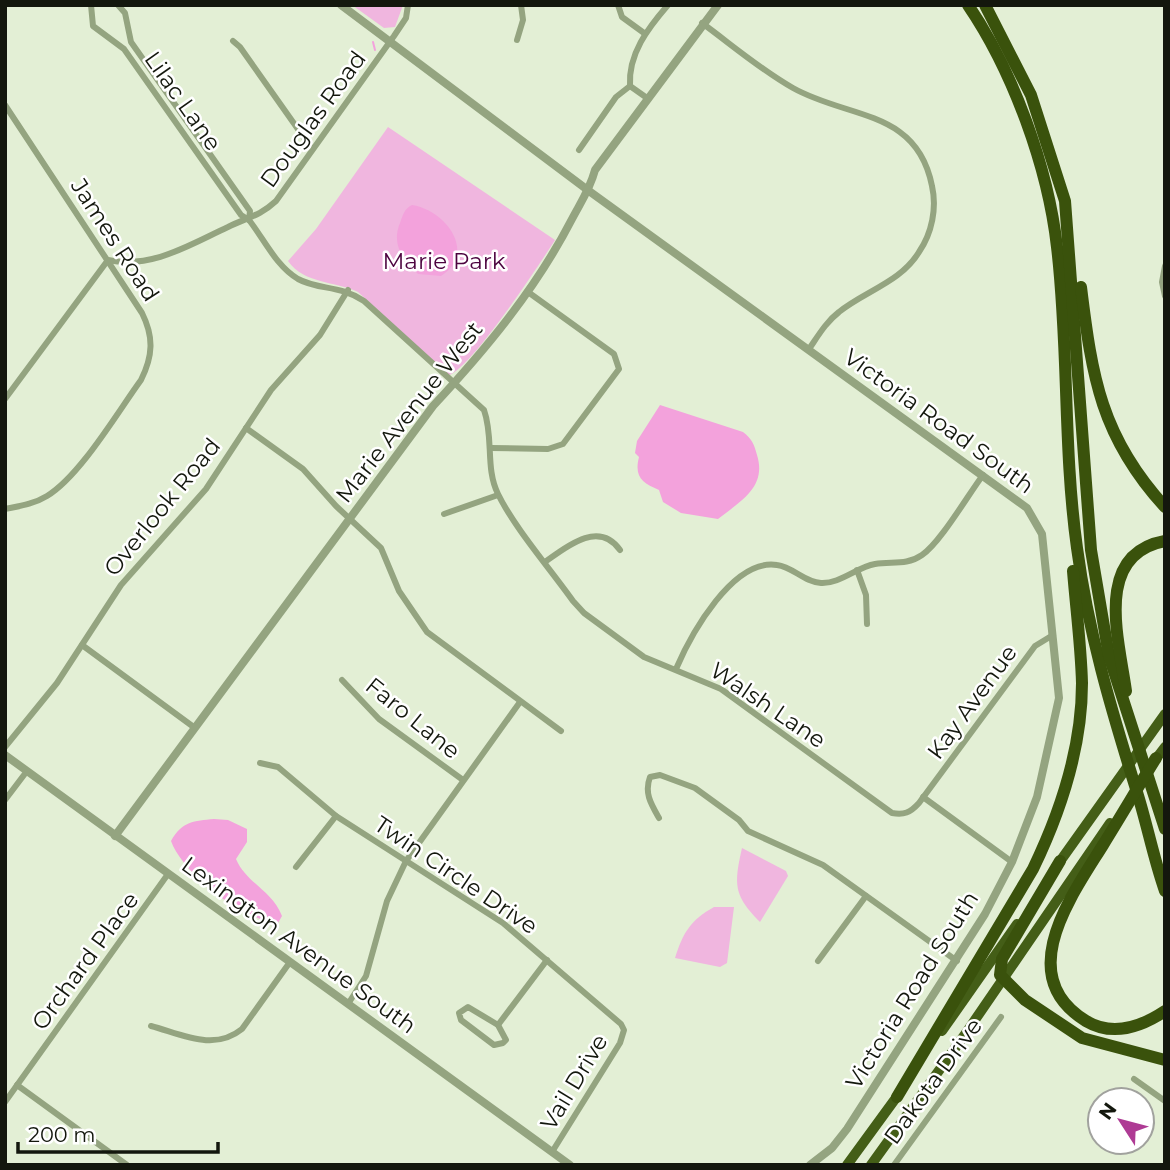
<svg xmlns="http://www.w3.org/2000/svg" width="1170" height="1170" viewBox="0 0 1170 1170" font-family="Montserrat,sans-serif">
<rect width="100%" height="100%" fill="#e3efd5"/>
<!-- green -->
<g fill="#f0b6df">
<path d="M352,5H403L395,27L384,28Z"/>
<path d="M388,127L555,240C539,265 472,367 449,375L358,292C335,281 304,284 288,261L316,229Z"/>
<path d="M742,848L786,871L788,876L760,922C733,895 734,884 742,848Z"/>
<path d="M714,907H734L727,963L720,967L675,958C683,932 691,920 714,907Z"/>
</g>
<!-- water -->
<g fill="#f3a2dc">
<path d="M412,205C445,210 478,252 441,276L418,274C403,259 391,245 400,223C403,215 404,209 412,205Z"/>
<path d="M660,405L743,432C752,439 754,444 757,455C767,487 741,501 718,519L681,513L663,502L659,490C642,483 634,477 639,457L635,453L637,441Z"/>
<path d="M214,819L228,820L247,829V842L236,859C246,883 272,890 282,916L278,923C242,920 183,874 171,841C182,821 194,821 214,819Z"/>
</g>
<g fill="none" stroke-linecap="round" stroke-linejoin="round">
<!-- stream -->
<path stroke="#f3a2dc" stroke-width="2" d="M373,42L375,50"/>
<!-- minor -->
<g stroke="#94a480" stroke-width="6">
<path d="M91,5L93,26L124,49L241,215L249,220C264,239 276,266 298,279C318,290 340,285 364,301L484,410C494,438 485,468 498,494C514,527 551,570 573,601L584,613L644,657L721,689L892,813C904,815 910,813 919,803L1035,646L1053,635"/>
<path d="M118,5L125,13L131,42L250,211L249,220"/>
<path d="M618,5L622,17L644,33"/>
<path d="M702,23C732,45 761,70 793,88C848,119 917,109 932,186C937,208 932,233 919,252C901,282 865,291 839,312C826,322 818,336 809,349"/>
<path d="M517,40L523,20L521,5"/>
<path d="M233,41L240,47L312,149"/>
<path d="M630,86L647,98"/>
<path d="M5,105L142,313C154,337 153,356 141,380C117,413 80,476 47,496C34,504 20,506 5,509"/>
<path d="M579,150L616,97L630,86C628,54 648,28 668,5"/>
<path d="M1165,266L1162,282L1165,296"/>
<path d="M5,399L108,260C152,269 189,245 228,227C246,218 260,216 276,201L394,36L406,18L408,5"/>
<path d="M246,428L303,469L336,506L381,548L399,591L427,632L561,731"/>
<path d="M491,448L548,449L563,444L619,369L614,354L528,292"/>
<path d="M444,514L498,495"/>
<path d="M545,562C567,546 599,520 620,550"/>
<path d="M857,570L866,595L867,624"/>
<path d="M82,645L195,728"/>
<path d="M676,669C691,634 733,558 777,565C793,567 804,582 821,583C840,584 857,567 875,564C892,561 906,566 922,555C940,543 968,495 983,475"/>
<path d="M342,680L379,719L463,780"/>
<path d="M5,747L57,683L121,585L206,489L271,390L320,335L348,290"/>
<path d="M260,763L278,767L336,816L503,923L621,1024L624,1030L620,1043L552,1152"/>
<path d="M923,797L1012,862"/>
<path d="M5,800L27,771"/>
<path d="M659,818C651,804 644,793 650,777L660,775L695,788L739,820L748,831L823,865L957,961"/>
<path d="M296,867L336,816"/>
<path d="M818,961L866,896"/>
<path d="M348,1004L366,976L387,901L406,861L520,702"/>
<path d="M468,1007L498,1025L506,1040L503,1043L494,1045L461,1020L459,1013Z"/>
<path d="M498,1025L547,960"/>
<path d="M151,1026C181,1034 214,1052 242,1029L290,962"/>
<path d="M1134,1079L1165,1101"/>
<path d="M17,1085L127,1165"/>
<path d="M5,1102L168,874"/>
<path d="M894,1165L1001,1017"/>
</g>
<!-- tertiary -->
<g stroke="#94a480" stroke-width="8">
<path d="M341,5L589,191L1027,508L1042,534L1059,698L1037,797L1012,862L985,914L847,1129L832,1148L810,1165"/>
<path d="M5,755L570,1165"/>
<path d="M115,836L433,406C486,349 536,289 572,219C581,202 590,189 595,170L718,5"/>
</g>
<!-- trunk -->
<g stroke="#445e17" stroke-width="10">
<path d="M1152,764L1165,747"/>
<path d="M1056,867L1165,714"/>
<path d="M942,1031L1017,924"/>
<path d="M847,1165L901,1091"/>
<path d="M871,1165L966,1033L1110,823"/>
</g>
<!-- motorway -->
<g stroke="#3a520c" stroke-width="12">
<path d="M968,5C1013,71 1048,167 1057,247C1069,347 1063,448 1077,548C1088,631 1111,709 1136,789C1147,823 1153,857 1165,891"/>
<path d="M985,5L1031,95L1065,201L1091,550L1109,656L1165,829"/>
<path d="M1081,287C1092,377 1101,437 1165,507"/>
<path d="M1126,691C1119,640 1093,554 1165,541"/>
<path d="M1156,758C1138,787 1121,816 1103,845C1072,895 1012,976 1086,1021C1113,1037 1141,1027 1165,1011"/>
<path d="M1060,861L1002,959L1000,975L1025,1000L1082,1038L1165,1060"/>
<path d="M897,1097L1033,869C1061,811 1082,748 1082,683C1081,646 1076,608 1073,571"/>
</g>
</g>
<g text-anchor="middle" stroke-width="5" stroke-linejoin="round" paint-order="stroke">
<!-- street labels -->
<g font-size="23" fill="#13170d" stroke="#fff">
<text transform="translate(183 101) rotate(55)" y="8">Lilac Lane</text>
<text transform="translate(313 119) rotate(-54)" y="8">Douglas Road</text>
<text transform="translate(115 240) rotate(57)" y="8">James Road</text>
<text transform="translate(409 412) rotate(-52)" y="8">Marie Avenue West</text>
<text transform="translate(939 421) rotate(36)" y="8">Victoria Road South</text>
<text transform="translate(162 507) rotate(-51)" y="8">Overlook Road</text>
<text transform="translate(972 702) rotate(-54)" y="8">Kay Avenue</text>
<text transform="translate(768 705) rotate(34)" y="8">Walsh Lane</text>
<text transform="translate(413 718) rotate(39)" y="8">Faro Lane</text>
<text transform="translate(456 875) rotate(34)" y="8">Twin Circle Drive</text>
<text transform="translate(299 945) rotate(36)" y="8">Lexington Avenue South</text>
<text transform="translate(85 961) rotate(-54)" y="8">Orchard Place</text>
<text transform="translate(912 990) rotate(-58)" y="8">Victoria Road South</text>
<text transform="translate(933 1081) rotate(-54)" y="8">Dakota Drive</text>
<text transform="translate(574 1082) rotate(-59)" y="8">Vail Drive</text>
</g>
<!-- park labels -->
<g font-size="23" fill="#4c033f" stroke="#fff">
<text x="444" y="269">Marie Park</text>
</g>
</g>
<!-- border -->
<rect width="1170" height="1170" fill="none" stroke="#13170d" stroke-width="14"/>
<!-- north arrow -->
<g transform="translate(1121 1121) rotate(306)"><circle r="33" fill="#ffffff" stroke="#a1a29e" stroke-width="2"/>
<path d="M0-5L12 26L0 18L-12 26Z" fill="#ae3b94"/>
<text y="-10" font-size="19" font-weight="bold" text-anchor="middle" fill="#13170d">N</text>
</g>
<!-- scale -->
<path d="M18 1142v10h200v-10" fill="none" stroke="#13170d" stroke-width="3.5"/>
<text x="28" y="1142" font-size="21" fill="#13170d" stroke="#ffffff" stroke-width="5" paint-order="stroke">200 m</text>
</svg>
